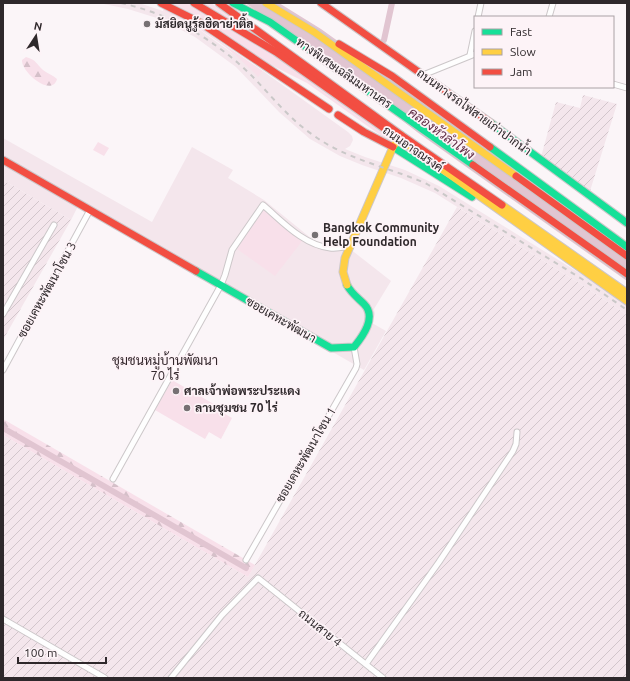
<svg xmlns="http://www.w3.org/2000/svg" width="630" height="681" viewBox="0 0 630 681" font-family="Ubuntu,Sarabun,sans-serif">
<defs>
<pattern id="industrial-furrows" width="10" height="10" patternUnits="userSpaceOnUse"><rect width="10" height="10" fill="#f4e6ec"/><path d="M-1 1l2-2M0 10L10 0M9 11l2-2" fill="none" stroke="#d2c5cb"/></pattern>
<pattern id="forest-firs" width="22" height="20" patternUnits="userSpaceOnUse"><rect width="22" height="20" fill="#f8e0ea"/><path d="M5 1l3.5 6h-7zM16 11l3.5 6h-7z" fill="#d5c0c9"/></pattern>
</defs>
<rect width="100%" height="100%" fill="#fbf5f8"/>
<!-- built -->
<g fill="#f4e6ec">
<path d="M99,3H139L172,14L200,30L242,60L258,76L263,71L348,132L352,136L353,140L350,146L345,149L365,157L405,170L439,186L602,287L627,305V315L579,283L435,193L401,178L362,165L340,156L310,139L279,112L236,67L195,37L160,19L128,9Z"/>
<path d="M3,138L152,222L192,147L233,170L228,178L264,200L312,239L320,244L331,246L345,245L391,281L374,309L375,314L372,323L386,331L364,370L78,206L71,220L3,180Z"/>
</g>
<!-- industrial -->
<g fill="url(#industrial-furrows)">
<path d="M583,95L617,104L590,191L541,157L556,102L580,108Z"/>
<path d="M3,180L71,220L3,340Z"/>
<path d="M457,207L579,283L627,315V678H3V435L248,577Z"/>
</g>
<!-- grass -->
<g fill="#f8e0ea">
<path d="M171,3H189L223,25L247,37L274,54L392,138L393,140L390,142L307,83L269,64L202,19Z"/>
<path d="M164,8L190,21L263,71L258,77C232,49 198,25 163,11Z"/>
<path d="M98,142L109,148L104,156L93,150Z"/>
<path d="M264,209L303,240L275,276L237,249Z"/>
<path d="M172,380L219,407L218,410L232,418L221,439L209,432L205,439L155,410Z"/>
</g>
<!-- forest -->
<g fill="url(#forest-firs)">
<path d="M200,3H211L250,30L247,31Z"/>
<path d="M26,57C37,60 36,64 43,70C48,74 53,75 57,79C52,98 21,72 22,60Z"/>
<path d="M3,419L255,565L248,577L3,435Z"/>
</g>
<!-- water -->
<path fill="#e1c5d1" d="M245,3H279L321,29L627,248V281L417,132L297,37Z"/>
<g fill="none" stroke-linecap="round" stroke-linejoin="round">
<!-- canal -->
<g stroke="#e1c5d1" stroke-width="6">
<path d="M384,40L392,3"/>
<path d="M3,428L246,568"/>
</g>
<!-- street casing -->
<g stroke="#ccc7c9" stroke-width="7">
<g id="street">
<path d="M478,17L481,3"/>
<path d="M549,17L553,3"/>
<path d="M470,55L475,31"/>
<path d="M423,75L475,54"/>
<path d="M613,84L627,88"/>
<path d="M3,314L54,225"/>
<path d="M3,370L90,210"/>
<path d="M113,479L221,285L225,275L232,250L263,205C282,221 303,245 330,248C337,249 344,247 351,246"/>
<path d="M246,560L356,368L357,364L354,347"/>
<path d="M3,619L105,678"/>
<path d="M366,664L439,562L513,451L516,444L517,432"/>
<path d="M171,678L222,615L258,578L383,678"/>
</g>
</g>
<!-- fast casing -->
<g stroke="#ccc7c9" stroke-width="9">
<g id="fast">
<path d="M233,3L270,22L473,165"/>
<path d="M491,123L627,223"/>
<path d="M393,147L472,197"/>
<path d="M490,147L627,247"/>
<path d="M196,271L331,348L354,347C363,336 377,317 364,304C358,298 351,293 347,285"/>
</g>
</g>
<!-- slow casing -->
<g stroke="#ccc7c9" stroke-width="9">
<g id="slow">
<path d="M266,3L314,32L516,176"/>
<path d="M405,143L627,301"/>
<path d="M502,205L627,293"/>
<path d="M347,285L343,272L345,258L393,147L401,135"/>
</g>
</g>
<!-- jam casing -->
<g stroke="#ccc7c9" stroke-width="9">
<g id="jam">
<path d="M161,3L201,23L329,109"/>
<path d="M194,3L276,52L405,143"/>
<path d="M219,3L401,135L502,205"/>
<path d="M321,3L491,123"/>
<path d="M339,44L392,76L490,147"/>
<path d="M338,115L364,132L393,147"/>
<path d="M3,160L196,271"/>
<path d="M473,165L627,274"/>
<path d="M516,176L627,256"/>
</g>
</g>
<!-- street -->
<use href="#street" stroke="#fefefe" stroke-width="5"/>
<!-- fast -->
<use href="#fast" stroke="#16e098" stroke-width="7"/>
<!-- slow -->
<use href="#slow" stroke="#ffcf43" stroke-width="7"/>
<!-- jam -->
<use href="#jam" stroke="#f24e42" stroke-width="7"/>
<!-- rail -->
<path stroke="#cac8c8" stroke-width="2" stroke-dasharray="5 5" stroke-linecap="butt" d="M121,3C170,14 214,39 250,74C271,95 288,118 313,135C347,160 389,167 427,184L582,279L627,310"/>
</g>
<!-- markers -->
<g fill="#767073" stroke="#fdf3f7" stroke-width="1.5">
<circle cx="147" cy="24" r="4"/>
<circle cx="315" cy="235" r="4"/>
<circle cx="176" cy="391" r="4"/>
<circle cx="187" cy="408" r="4"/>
</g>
<g text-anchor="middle" stroke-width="3.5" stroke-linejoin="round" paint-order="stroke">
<!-- poi labels -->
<g font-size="12" font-weight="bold" fill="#2e282b" stroke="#fdf3f7" text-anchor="start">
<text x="155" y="28">มัสยิดนูรู้ลฮิดาย่าติ้ล</text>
<text x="323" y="232">Bangkok Community<tspan x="323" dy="14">Help Foundation</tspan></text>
<text x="184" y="395">ศาลเจ้าพ่อพระประแดง</text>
<text x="195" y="412">ลานชุมชน 70 ไร่</text>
</g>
<!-- street labels -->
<g font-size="12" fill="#2e282b" stroke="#fdf3f7">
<text transform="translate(344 73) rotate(35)" y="4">ทางพิเศษเฉลิมมหานคร</text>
<text transform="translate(474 112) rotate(36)" y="4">ถนนทางรถไฟสายเก่าปากน้ำ</text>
<text transform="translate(413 149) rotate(35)" y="4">ถนนอาจณรงค์</text>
<text transform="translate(47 290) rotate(-61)" y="4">ซอยเคหะพัฒนาโซน 3</text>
<text transform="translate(281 320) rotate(30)" y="4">ซอยเคหะพัฒนา</text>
<text transform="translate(306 455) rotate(-60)" y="4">ซอยเคหะพัฒนาโซน 1</text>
<text transform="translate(320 628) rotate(39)" y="4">ถนนสาย 4</text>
</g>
<!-- water labels -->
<g font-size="13" font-style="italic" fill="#602e46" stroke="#fdf3f7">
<text transform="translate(442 133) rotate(36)" y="5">คลองหัวลำโพง</text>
</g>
<!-- neighbourhood labels -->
<g font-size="13" fill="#34282d" stroke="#fdf3f7">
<text x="165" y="365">ชุมชนหมู่บ้านพัฒนา<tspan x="165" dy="15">70 ไร่</tspan></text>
</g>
</g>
<!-- border -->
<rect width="630" height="681" fill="none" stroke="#2e282b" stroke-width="8"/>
<!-- legend -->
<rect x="474" y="16" width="140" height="72" fill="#fdf3f7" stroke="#aaa2a5"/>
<rect x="482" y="29" width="20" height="6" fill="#16e098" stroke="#aaa2a5"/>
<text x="510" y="36" font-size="12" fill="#2e282b">Fast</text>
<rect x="482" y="49" width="20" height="6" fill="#ffcf43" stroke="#aaa2a5"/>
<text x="510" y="56" font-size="12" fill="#2e282b">Slow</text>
<rect x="482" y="69" width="20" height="6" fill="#f24e42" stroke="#aaa2a5"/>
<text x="510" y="76" font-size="12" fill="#2e282b">Jam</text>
<!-- north arrow -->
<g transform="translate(36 36) rotate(12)" stroke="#fdf3f7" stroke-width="3" paint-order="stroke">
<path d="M0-3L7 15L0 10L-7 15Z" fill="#2e282b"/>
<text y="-6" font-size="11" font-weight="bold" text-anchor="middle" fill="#2e282b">N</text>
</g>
<!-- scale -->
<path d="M18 657v6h88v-6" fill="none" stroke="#2e282b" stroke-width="2"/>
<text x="24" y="657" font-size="12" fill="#2e282b" stroke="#fdf3f7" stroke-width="3" paint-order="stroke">100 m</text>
</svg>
